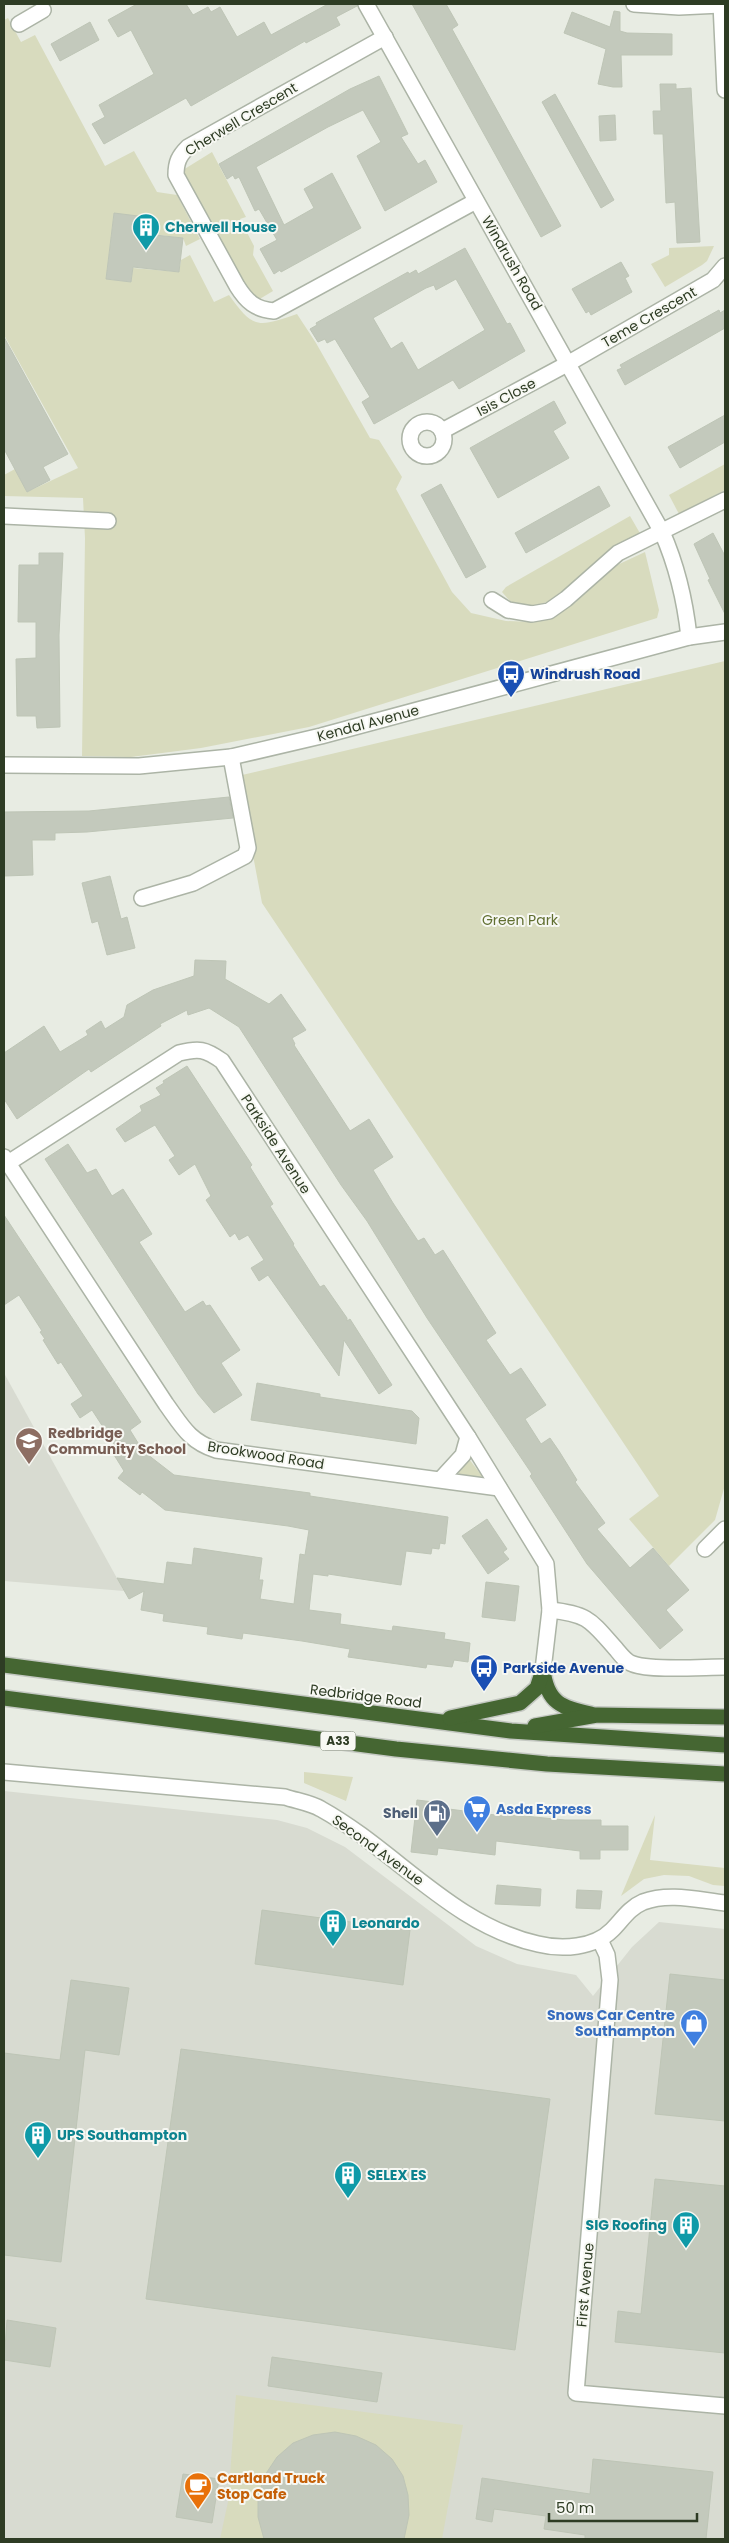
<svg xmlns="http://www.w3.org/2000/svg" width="729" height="2543" viewBox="0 0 729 2543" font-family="Poppins,sans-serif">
<rect width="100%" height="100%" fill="#e8ece3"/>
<!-- built -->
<g fill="#d8dbd1">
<path d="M4,1373L124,1591L4,1581Z"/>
<path d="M4,1791L277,1820L307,1828L345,1847L476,1946L517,1964L576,1975L593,1996L632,1947L659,1922L725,1929V2539H4Z"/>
</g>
<!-- green -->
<g fill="#d8dbbe">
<path d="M8,18L21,42L35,35L105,166L134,151L157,192L177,195L200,239L186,246L183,238L136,232L114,213L106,279L131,282L133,268L179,272L181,260L190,255L214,302L229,295C254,330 258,327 297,314L316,343L370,438L379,440L402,477L396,489L452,592L471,613L506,621L535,622L575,603L615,566L645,552L659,610L657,618L309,727L201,748L131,757L82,756L85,538L83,498L4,496V475L15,469L27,492L78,468L4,335V20Z"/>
<path d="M212,152L246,217L240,219L254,246L253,255L273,291L258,300L251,296L183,170Z"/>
<path d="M714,246L707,261L702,265L665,287L651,264L669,255V248Z"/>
<path d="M725,464V490L679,514L669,495Z"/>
<path d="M630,516L641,535C615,555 547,622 513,603C509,601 505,595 502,592L506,587Z"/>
<path d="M725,661V1485L715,1520L669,1566L629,1519L659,1496L262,903L238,776Z"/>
<path d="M469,1459L482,1476L479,1479L460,1477C456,1470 463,1463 469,1459Z"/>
<path d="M304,1772L353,1777L346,1801L304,1783Z"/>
<path d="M655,1815L650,1860L725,1868V1886L713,1885L689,1876L664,1875L644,1879L621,1896Z"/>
<path d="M236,2395L463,2425L442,2539H220L228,2502Z"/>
</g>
<!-- building -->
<g fill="#c3c9bc" stroke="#bec5b6" fill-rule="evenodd">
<path d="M137,4H186L193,15L208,7L211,12L220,7L237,37L264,22L271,35L328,4H357V6L336,17L340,25L306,43L305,41L191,106L186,98L104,144L92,124L105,117L99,105L154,74L131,30L118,37L108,20Z"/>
<path d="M412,4H446L458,25L452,29L561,226L541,237Z"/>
<path d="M614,11L620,12V31L627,33L672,34V55H621L622,87H613L598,84L606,49L564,33L572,12L610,27Z"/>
<path d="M90,22L99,40L60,61L51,44Z"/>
<path d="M379,76L408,134L401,137L418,164L425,160L437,182L385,211L357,156L381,142L363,110L328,127L256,167L284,225L314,208L304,189L332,173L361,228L281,272L280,270L274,274L260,249L277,240L259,209L255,211L239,177L235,179L233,175L227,179L219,164L350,89Z"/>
<path d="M660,84H676V89L691,88L700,242L677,243L675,202L666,203L663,134H654L653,111H661Z"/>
<path d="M555,94L614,200L601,208L542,102Z"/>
<path d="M615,115L616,140L600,141L599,116Z"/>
<path d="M114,213L138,216L136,233L183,238L179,272L133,267L131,282L106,279Z"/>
<path d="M465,248L507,324L510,323L525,351L459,389L453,380L374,424L362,402L370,397L335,339L327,343L325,339L318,342L310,329L317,325L316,323L408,272L409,274L416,270L418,274ZM456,279L485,330L418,370L402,342L391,349L373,318L426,288L434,285L436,290Z"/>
<path d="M621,262L629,276L625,278L632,292L591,315L589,311L586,313L572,289Z"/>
<path d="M719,310L720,313L725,310V328L625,385L617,370L622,368L620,365Z"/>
<path d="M4,337L68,454L43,467L50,480L27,492L4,449Z"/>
<path d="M554,401L566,423L553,431L569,458L498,498L470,448Z"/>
<path d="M725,415V442L680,468L668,447Z"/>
<path d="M441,484L486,567L466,578L421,495Z"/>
<path d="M599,486L610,506L526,553L515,533Z"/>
<path d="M713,533L725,556V614L708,580L710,579L694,544Z"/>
<path d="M39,553H63L59,635L60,727L37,728L36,716H17L16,659L36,658V622H18L19,565H39Z"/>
<path d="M229,797L233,818L87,832L55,833V840H32L33,875L4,876V812L89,811Z"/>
<path d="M110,876L121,919L127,917L135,948L107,955L98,921L92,923L82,883Z"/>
<path d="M195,960L226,961L225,979L269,1004L281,994L306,1030L292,1038L295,1044L294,1045L350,1131L369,1119L393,1157L373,1170L393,1203L418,1241L424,1238L435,1255L443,1250L496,1333L486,1340L510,1375L521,1368L546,1405L525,1419L541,1444L550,1438L559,1451L577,1480L575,1482L605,1523L597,1529L630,1568L653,1548L689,1590L666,1610L683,1630L660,1649L587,1564L530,1476L532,1474L427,1318L367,1221L341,1185L239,1027L209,1008L188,1015L187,1010L160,1024L161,1026L91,1072L89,1069L17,1119L4,1099V1053L44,1026L60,1052L88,1035L86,1031L101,1021L105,1029L124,1017L127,1005L153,990L194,976Z"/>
<path d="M187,1066L252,1165L250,1167L273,1204L270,1206L294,1244L293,1245L320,1287L324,1285L347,1318V1321L350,1319L392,1385L379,1394L344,1340L339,1376L268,1275L259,1281L251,1268L264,1260L248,1235L239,1240L235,1233L230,1237L206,1200L211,1196L195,1164L179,1175L169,1160L175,1156L155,1125L125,1142L116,1129L142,1111L140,1106L161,1095L156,1088L164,1083L163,1081Z"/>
<path d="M68,1144L87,1173L96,1169L112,1196L123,1189L152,1234L139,1242L185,1312L203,1301L206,1306L210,1305L240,1350L221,1363L242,1395L214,1413L198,1394L45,1159Z"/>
<path d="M4,1215L141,1422L130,1430L143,1451L174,1475L310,1493V1496L448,1517L445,1544L440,1543L439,1549L432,1548L431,1554L406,1551L401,1585L328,1574V1576L313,1574L309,1610L341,1614L340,1624L392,1631L393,1626L445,1633L444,1639L470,1643L468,1662L454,1660L452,1667L427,1664L426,1668L348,1657L350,1649L302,1641L243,1633L242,1639L207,1634L208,1627L163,1621L164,1614L141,1610L144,1591L129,1599L117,1578L164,1584L167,1562L192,1565L194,1548L262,1558L259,1580H263L260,1599L294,1604L300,1554L305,1555L309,1530L288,1526L165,1510L142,1492L140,1495L118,1478L124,1471L111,1450L116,1447L92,1410L80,1418L71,1404L83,1396L61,1362L58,1364L43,1340L45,1339L40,1332L42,1331L19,1295L4,1305Z"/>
<path d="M257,1383L320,1394V1397L412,1411L419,1418L416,1444L251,1420Z"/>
<path d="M487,1519L507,1549L503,1552L509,1559L488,1574L462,1536Z"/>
<path d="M486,1582L519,1586L515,1621L482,1617Z"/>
<path d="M417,1800L442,1803L441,1808L503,1816L504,1814L565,1820H601V1826H628V1850H600V1859H580V1851L496,1841L495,1855L438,1848L437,1855L411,1852Z"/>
<path d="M497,1885L541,1889L540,1906L495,1904Z"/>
<path d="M577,1890L602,1891L600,1909L576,1908Z"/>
<path d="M262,1910L410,1930L403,1985L255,1964Z"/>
<path d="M670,1974L725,1980V2121L655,2114Z"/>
<path d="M71,1980L129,1988L119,2055L85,2050L61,2262L4,2255V2053L60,2060Z"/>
<path d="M181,2049L550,2099L515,2350L146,2299Z"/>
<path d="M655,2179L725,2186V2353L615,2342L618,2311L641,2314Z"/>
<path d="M7,2320L56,2328L50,2367L4,2360Z"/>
<path d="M272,2357L382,2373L377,2402L268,2386Z"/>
<path d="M335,2432L356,2436L376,2445L392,2459L403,2476L408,2495L409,2515L404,2539H264L258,2517V2496L265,2475L277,2457L293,2443L313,2435Z"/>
<path d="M593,2459L713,2472L706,2539H585V2535L544,2529L546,2516L494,2509L492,2522L476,2519L482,2478L590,2494Z"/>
<path d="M183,2474L219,2479L212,2523L176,2517Z"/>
</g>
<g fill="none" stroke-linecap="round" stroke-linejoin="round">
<!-- street casing -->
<g stroke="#acb4a6" stroke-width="18">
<g id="street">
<path d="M366,4L662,532C677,566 685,600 689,637"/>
<path d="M634,4L679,7L721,5"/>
<path d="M721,4L725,90"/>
<path d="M19,24L43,10"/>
<path d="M385,37L188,147C179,156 176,162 176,175L237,286C247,302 255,309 274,311L476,201"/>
<circle cx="427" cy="439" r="17"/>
<path d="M442,431L569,363L713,280L725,266"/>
<path d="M4,516L108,521"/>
<path d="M492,600L508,610L532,614L549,611L566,599L618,553L725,500"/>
<path d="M4,765L139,766L231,757L321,736L689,637L725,632"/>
<path d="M142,898L193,883L245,856L248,848L231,757"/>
<path d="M4,1157L166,1404C182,1426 189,1441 216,1450L499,1488"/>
<path d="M8,1163L179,1053C199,1048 205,1049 222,1061L468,1437L546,1564L550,1610L543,1670"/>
<path d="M441,1479L463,1455L468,1437"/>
<path d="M705,1549L725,1529"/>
<path d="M550,1610C589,1614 591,1621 616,1649C621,1655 626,1662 633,1664C651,1671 703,1667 725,1667"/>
<path d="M4,1772L285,1797C297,1801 311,1803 321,1809C395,1850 452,1925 538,1944C562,1950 594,1948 612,1930C622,1920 629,1908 643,1902C669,1892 698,1900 725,1903"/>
<path d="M600,1940L607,1955L610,1980L576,2393L725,2406"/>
</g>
</g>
<!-- highway casing -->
<g stroke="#c4c8c2" stroke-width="18">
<g id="highway">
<path d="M4,1665L511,1731L725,1745"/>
<path d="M543,1670C547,1703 562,1708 591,1714"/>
<path d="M4,1698L396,1749L547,1764L725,1774"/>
<path d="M450,1718L520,1703L537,1688L543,1670"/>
<path d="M535,1726L597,1715L725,1717"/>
</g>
</g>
<!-- street -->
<use href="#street" stroke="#fff" stroke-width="15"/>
<!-- highway -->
<use href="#highway" stroke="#456632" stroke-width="15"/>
</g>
<!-- icons -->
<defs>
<g id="building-pin" transform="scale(1.4375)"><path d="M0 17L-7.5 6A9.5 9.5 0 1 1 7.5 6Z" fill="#0f9aa8" stroke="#f7f8f3"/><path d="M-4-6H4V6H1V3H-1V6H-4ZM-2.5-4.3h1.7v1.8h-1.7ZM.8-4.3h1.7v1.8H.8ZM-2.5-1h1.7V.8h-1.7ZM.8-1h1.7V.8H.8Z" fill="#fff"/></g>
<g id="bus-pin" transform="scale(1.4375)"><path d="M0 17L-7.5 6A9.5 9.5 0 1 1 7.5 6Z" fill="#1a4fb4" stroke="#f7f8f3"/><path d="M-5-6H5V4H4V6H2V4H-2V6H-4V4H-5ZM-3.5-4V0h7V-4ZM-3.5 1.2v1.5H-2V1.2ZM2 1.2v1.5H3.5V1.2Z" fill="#fff"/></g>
<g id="school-pin" transform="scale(1.4375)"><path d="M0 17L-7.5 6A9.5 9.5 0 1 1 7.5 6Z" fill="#8d6e63" stroke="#f7f8f3"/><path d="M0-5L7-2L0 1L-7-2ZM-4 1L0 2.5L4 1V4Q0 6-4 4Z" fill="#fff"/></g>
<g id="supermarket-pin" transform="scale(1.4375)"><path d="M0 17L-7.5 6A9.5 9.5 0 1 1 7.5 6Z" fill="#3f7fe0" stroke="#f7f8f3"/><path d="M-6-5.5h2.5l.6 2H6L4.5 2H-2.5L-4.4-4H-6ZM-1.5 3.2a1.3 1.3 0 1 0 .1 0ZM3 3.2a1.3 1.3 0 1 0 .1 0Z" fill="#fff"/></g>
<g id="fuel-pin" transform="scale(1.4375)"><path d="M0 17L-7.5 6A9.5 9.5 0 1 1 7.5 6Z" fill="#5c6f8a" stroke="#f7f8f3"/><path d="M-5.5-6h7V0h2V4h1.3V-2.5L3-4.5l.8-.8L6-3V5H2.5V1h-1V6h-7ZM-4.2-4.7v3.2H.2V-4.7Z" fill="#fff"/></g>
<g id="shop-pin" transform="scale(1.4375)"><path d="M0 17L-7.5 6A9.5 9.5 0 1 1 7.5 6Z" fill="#3f7fe0" stroke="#f7f8f3"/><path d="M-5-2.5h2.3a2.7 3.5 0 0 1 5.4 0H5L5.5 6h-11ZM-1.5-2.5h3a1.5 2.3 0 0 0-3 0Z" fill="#fff"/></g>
<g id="cafe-pin" transform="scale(1.4375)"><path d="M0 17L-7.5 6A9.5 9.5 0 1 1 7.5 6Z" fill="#e8710a" stroke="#f7f8f3"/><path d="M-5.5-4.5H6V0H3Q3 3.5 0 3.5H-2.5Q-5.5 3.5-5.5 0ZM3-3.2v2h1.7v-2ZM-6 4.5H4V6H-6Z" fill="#fff"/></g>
</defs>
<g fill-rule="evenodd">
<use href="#building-pin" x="146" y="227"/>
<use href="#bus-pin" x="511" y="674"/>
<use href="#school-pin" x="29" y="1441"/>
<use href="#bus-pin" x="484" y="1668"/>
<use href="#supermarket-pin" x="477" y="1809"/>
<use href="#fuel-pin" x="437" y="1813"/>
<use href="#building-pin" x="333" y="1923"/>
<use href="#shop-pin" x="694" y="2023"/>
<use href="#building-pin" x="38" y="2135"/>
<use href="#building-pin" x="348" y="2175"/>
<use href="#building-pin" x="686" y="2225"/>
<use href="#cafe-pin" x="198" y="2486"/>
</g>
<g text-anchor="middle" stroke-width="4" stroke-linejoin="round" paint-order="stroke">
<!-- shield labels -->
<rect fill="#f7f8f3" stroke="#6a7462" stroke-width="1" x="320.5" y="1731.5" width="35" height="19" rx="4"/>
<g font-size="12" font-weight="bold" fill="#2e3c24">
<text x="338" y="1745">A33</text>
</g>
<!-- street labels -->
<g font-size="14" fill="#2e3c24" stroke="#f7f8f3">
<text transform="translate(241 119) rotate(-31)" y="5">Cherwell Crescent</text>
<text transform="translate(512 263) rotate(60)" y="5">Windrush Road</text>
<text transform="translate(649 317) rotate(-30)" y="5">Teme Crescent</text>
<text transform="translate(506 397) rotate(-28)" y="5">Isis Close</text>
<text transform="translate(368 723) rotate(-15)" y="5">Kendal Avenue</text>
<text transform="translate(276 1144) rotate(57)" y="5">Parkside Avenue</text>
<text transform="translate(266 1455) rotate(9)" y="5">Brookwood Road</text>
<text transform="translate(366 1696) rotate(7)" y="5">Redbridge Road</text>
<text transform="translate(378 1850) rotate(36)" y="5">Second Avenue</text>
<text transform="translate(585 2285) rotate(-85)" y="5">First Avenue</text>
</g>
<!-- culture labels -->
<g font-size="14" font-weight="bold" fill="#0d838f" stroke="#f7f8f3" text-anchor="start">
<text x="165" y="232">Cherwell House</text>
<text x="352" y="1928">Leonardo</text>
<text x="57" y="2140">UPS Southampton</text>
<text x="367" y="2180">SELEX ES</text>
<text x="667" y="2230" text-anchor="end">SIG Roofing</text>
</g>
<!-- transit labels -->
<g font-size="14" font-weight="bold" fill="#164399" stroke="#f7f8f3" text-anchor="start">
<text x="530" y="679">Windrush Road</text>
<text x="503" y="1673">Parkside Avenue</text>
</g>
<!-- park labels -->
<g font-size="14" fill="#616f31" stroke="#f7f8f3">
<text x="520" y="925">Green Park</text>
</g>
<!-- education labels -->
<g font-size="14" font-weight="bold" fill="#785e54" stroke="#f7f8f3" text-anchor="start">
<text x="48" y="1438">Redbridge<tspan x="48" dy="16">Community School</tspan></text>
</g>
<!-- shop labels -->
<g font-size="14" font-weight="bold" fill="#366cbe" stroke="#f7f8f3" text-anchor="start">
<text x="496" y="1814">Asda Express</text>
<text x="675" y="2020" text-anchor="end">Snows Car Centre<tspan x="675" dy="16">Southampton</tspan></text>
</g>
<!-- service labels -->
<g font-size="14" font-weight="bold" fill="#4e5e75" stroke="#f7f8f3" text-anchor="end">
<text x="418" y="1818">Shell</text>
</g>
<!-- food labels -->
<g font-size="14" font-weight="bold" fill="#c56008" stroke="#f7f8f3" text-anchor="start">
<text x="217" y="2483">Cartland Truck<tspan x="217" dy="16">Stop Cafe</tspan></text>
</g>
</g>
<!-- border -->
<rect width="729" height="2543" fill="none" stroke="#2e3c24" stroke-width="10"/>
<!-- scale -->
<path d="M549 2513v8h148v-8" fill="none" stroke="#2e3c24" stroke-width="2.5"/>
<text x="556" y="2513" font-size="15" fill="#2e3c24" stroke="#f7f8f3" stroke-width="4" paint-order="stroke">50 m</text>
</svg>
